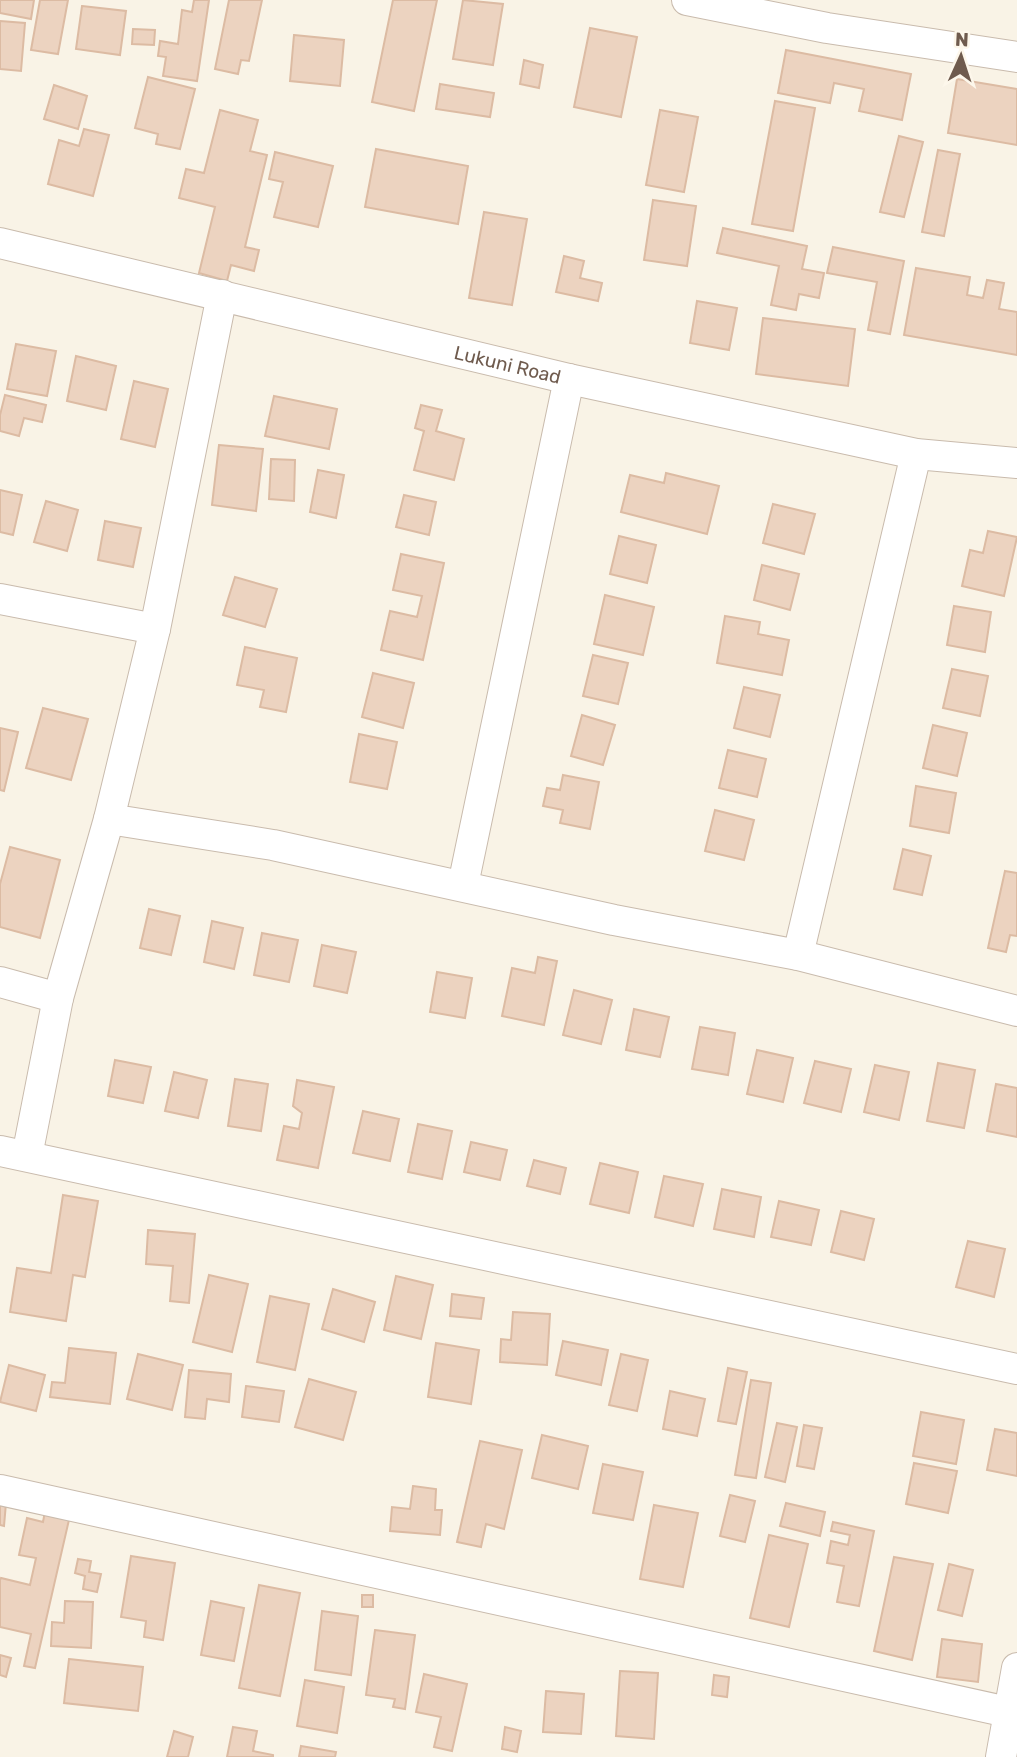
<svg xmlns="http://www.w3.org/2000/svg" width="1017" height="1757" viewBox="0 0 1017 1757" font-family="Rubik,sans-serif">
<rect width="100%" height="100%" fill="#f9f3e6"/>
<!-- building -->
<g fill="#ecd3c0" stroke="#dcbba3" stroke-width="2">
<path d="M0,0H34L31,19L0,13Z"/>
<path d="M40,0H68L58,54L31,50Z"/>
<path d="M194,0H209L197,81L163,76L166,57L158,56L160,41L178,44L182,10L192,12Z"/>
<path d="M229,0H262L249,61L241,60L238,74L215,69Z"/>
<path d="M393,0H437L414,111L372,102Z"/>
<path d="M463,0L503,4L493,65L453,59Z"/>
<path d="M82,6L126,11L120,55L76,49Z"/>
<path d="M0,21L25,23L21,71L0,69Z"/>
<path d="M590,28L637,37L621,117L574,107Z"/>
<path d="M133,29L155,30L154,45L132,44Z"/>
<path d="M294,35L344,40L340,86L290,81Z"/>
<path d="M786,50L911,74L902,120L859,111L864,89L834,83L830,103L778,93Z"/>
<path d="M524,60L543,65L539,88L520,84Z"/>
<path d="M148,77L195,89L180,149L156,144L158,134L135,128Z"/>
<path d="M957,79L1017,89V145L948,133Z"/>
<path d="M440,84L494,93L490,117L436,109Z"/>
<path d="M54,85L87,96L78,129L44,119Z"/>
<path d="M775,101L815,108L793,231L752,224Z"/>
<path d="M220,110L258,120L250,151L267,155L245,247L259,250L254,271L231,265L227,281L199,273L215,207L179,198L186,169L204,173Z"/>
<path d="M660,110L698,117L684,192L646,185Z"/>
<path d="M84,129L109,135L93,196L48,184L59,140L79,146Z"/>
<path d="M899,136L923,142L904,217L880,212Z"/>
<path d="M376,149L468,166L458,224L365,207Z"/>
<path d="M938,150L960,154L944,236L922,232Z"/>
<path d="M275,152L333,166L318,227L274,217L283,182L269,179Z"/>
<path d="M653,200L696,206L687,266L644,260Z"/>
<path d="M484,212L527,219L512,305L469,298Z"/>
<path d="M723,228L807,246L802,269L824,273L819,298L799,294L796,310L771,305L779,266L717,253Z"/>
<path d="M833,247L904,261L890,334L868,330L877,282L827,273Z"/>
<path d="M564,256L584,261L580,278L602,283L598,301L556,292Z"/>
<path d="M916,268L970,277L967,295L983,298L987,280L1004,283L999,309L1017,312V355L904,335Z"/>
<path d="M697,301L737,308L729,350L690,343Z"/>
<path d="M763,318L855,329L848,386L756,374Z"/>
<path d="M16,344L56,351L47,396L7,389Z"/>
<path d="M76,356L116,366L106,410L67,401Z"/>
<path d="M134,381L168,389L155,447L121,439Z"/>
<path d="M5,395L46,405L42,422L24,418L19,436L0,431V415Z"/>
<path d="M274,396L337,409L329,449L265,436Z"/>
<path d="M421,405L442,410L436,431L464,439L454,480L414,470L424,431L415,428Z"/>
<path d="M219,445L263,449L256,511L212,505Z"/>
<path d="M271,459L295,460L294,501L269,499Z"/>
<path d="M318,470L344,475L336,518L310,512Z"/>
<path d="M666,473L719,486L707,534L621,512L630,475L664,483Z"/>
<path d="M0,490L22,495L13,535L0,532Z"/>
<path d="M404,495L436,502L429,535L396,527Z"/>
<path d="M46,501L78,510L67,551L34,542Z"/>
<path d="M773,504L815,514L804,554L763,543Z"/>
<path d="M105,521L141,528L133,567L98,560Z"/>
<path d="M988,531L1017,537L1004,596L962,586L970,550L983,553Z"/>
<path d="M619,536L656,545L647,583L610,574Z"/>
<path d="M401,554L444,563L423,660L381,650L390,611L417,617L422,596L393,590Z"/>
<path d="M762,565L799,574L790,610L754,600Z"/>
<path d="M235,577L277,589L265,627L223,615Z"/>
<path d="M605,595L654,607L643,655L594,644Z"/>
<path d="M954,606L991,612L985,652L947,645Z"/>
<path d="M725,616L760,622L758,634L789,640L782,675L717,663Z"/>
<path d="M245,647L297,658L286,712L260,707L264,690L237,685Z"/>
<path d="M593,655L628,663L618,704L583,696Z"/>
<path d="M952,669L988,676L980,716L943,708Z"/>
<path d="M373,673L414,683L403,728L362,717Z"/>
<path d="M744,687L780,695L770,737L734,728Z"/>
<path d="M43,708L88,719L71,780L26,768Z"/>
<path d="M582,715L615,725L603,765L571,756Z"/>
<path d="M933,725L967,733L957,776L923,768Z"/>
<path d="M0,728L18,732L4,791L0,790Z"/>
<path d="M359,734L397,742L387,789L350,782Z"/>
<path d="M728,750L766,759L757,797L719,788Z"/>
<path d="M563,775L599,782L590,829L560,823L563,810L543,806L547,788L560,790Z"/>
<path d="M916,786L956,793L949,833L910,826Z"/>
<path d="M715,810L754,820L744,860L705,851Z"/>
<path d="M10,847L60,860L40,938L0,927V884Z"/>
<path d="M903,849L931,856L922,895L894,889Z"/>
<path d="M1005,871L1017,873V936L1010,935L1006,952L988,948Z"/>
<path d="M149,909L180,916L171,955L140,948Z"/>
<path d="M212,921L243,928L234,969L204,962Z"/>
<path d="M262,933L298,940L289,982L254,975Z"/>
<path d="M322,945L356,952L347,993L314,986Z"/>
<path d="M538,957L557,961L544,1025L502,1016L512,968L535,973Z"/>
<path d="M437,972L472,978L465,1018L430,1012Z"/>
<path d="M574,990L612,1000L601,1044L563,1035Z"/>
<path d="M634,1009L669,1017L660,1057L626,1050Z"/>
<path d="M700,1027L735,1033L728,1075L692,1069Z"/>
<path d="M757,1050L793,1058L783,1102L747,1094Z"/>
<path d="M115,1060L151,1067L143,1103L108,1096Z"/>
<path d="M815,1061L851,1069L841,1112L804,1103Z"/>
<path d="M938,1063L975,1070L964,1128L927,1121Z"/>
<path d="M875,1065L909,1072L899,1120L864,1112Z"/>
<path d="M174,1072L207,1080L198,1118L165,1111Z"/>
<path d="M235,1079L268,1084L261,1131L228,1126Z"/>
<path d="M297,1080L334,1087L318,1168L277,1160L284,1126L299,1129L302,1113L293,1106Z"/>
<path d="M996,1084L1017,1088V1137L987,1131Z"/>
<path d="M363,1111L399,1119L390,1161L353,1153Z"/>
<path d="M418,1124L452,1131L442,1179L408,1172Z"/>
<path d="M471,1142L507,1150L500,1180L464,1172Z"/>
<path d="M534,1160L566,1168L560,1194L527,1186Z"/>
<path d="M600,1163L638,1172L629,1213L590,1204Z"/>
<path d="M664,1176L703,1184L693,1226L655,1217Z"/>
<path d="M722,1189L761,1197L754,1237L714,1229Z"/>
<path d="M63,1195L98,1201L85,1277L73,1275L66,1321L10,1312L17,1268L51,1273Z"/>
<path d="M779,1201L819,1210L811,1245L771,1237Z"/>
<path d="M841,1211L874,1219L864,1260L831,1252Z"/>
<path d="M148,1230L195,1234L189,1303L170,1301L173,1266L146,1264Z"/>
<path d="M968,1241L1005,1249L994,1297L956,1287Z"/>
<path d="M209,1275L248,1284L232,1352L193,1342Z"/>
<path d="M396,1276L433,1285L421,1339L384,1330Z"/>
<path d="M333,1289L375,1302L364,1342L322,1329Z"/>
<path d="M452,1294L484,1298L481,1319L450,1316Z"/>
<path d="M270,1296L309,1304L295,1370L257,1362Z"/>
<path d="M513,1312L550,1314L547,1365L500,1362L501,1339L511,1340Z"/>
<path d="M563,1341L608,1350L601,1385L556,1375Z"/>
<path d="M436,1343L479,1350L471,1404L428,1397Z"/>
<path d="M69,1348L116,1353L110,1404L50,1397L52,1382L65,1383Z"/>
<path d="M138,1354L183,1365L172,1410L127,1399Z"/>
<path d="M621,1354L648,1360L637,1411L609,1405Z"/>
<path d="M9,1365L45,1375L36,1411L0,1402Z"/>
<path d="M728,1368L747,1372L736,1424L718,1421Z"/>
<path d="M189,1370L231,1374L229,1402L207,1399L205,1419L185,1417Z"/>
<path d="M309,1379L356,1392L343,1440L295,1427Z"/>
<path d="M751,1380L771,1383L756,1478L735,1475Z"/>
<path d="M246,1386L284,1391L279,1422L242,1417Z"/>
<path d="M670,1391L705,1399L697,1436L663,1429Z"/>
<path d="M921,1412L964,1420L956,1464L913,1456Z"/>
<path d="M777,1423L797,1427L785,1482L765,1477Z"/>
<path d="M804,1425L822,1428L814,1469L797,1466Z"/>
<path d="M995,1429L1017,1433V1476L987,1470Z"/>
<path d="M542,1435L588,1446L578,1489L532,1478Z"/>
<path d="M480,1441L522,1450L504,1529L486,1524L481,1547L457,1542Z"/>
<path d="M914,1463L957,1471L948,1513L906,1504Z"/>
<path d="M603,1464L643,1472L633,1520L593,1513Z"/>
<path d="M413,1486L436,1489L435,1510H442L440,1535L390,1531L392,1507L410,1509Z"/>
<path d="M730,1495L755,1501L745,1542L720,1536Z"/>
<path d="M0,1502L6,1503L4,1526L0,1525Z"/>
<path d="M786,1503L825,1512L820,1536L780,1526Z"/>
<path d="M654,1505L698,1513L683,1587L640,1579Z"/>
<path d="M46,1506L71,1511L35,1668L24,1666L31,1634L0,1627V1580L1,1578L30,1585L36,1558L19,1555L27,1518L43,1522Z"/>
<path d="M833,1522L874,1531L859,1606L837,1602L844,1566L827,1563L831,1541L848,1545L850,1535L831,1531Z"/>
<path d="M769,1535L808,1544L789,1627L750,1618Z"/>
<path d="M131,1556L175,1563L163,1640L144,1637L146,1621L121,1617Z"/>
<path d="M894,1557L933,1564L912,1660L874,1651Z"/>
<path d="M78,1559L91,1561L89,1572L101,1574L97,1592L83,1589L85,1576L75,1573Z"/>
<path d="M949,1564L973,1570L962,1616L938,1610Z"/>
<path d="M259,1585L300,1593L280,1696L239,1688Z"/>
<rect x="362" y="1595" width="11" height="12"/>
<path d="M65,1601L93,1602L91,1648L51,1646L52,1622L64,1623Z"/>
<path d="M211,1601L244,1608L234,1661L201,1655Z"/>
<path d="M322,1611L358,1616L351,1675L315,1670Z"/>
<path d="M375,1630L415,1635L405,1709L393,1707L395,1699L366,1695Z"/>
<path d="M942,1639L982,1644L978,1682L937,1677Z"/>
<path d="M0,1655L11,1658L6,1677L0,1675Z"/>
<path d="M69,1659L143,1667L138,1711L64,1703Z"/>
<path d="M620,1671L658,1673L654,1739L616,1736Z"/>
<path d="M424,1674L467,1684L452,1751L434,1747L441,1717L416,1712Z"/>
<path d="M714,1675L729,1677L727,1697L712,1695Z"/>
<path d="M305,1680L344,1687L337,1733L297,1726Z"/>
<path d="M546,1691L584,1694L581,1734L543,1732Z"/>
<path d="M233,1727L257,1731L253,1751L273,1755V1757H227Z"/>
<path d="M505,1727L521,1731L517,1752L502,1749Z"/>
<path d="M174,1731L193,1737L188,1757H167Z"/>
<path d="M301,1746L336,1752L335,1757H299Z"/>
</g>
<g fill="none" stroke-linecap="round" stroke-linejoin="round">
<!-- street casing -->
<g stroke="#c9bbad" stroke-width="32">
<g id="street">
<path d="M687,0L827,28L1017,57"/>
<path id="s1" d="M0,243L569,379L916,454L1017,463"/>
<path d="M222,295L155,629L109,819L273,845L614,920L798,955L1017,1011"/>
<path d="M0,599L155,629"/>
<path d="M463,885L569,379"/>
<path d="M798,955L916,454"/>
<path d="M0,982L58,998"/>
<path d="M0,1151L1017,1369"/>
<path d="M27,1156L58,998L109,819"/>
<path d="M0,1490L1017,1714"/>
<path d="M1001,1757L1017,1668"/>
</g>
</g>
<!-- street -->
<use href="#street" stroke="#fff" stroke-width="30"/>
</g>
<g text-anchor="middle" stroke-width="6" stroke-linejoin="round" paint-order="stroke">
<!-- street labels -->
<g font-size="19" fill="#6f5b4e" stroke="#fdf7eb">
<text dy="7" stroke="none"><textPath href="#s1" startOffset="522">Lukuni Road</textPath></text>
</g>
</g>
<!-- north arrow -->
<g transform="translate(961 56) rotate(3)" stroke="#fdf7eb" stroke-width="5" paint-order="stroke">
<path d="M0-5L12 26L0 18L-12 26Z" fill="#6f5b4e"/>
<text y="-10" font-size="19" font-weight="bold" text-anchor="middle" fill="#6f5b4e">N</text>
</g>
</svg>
